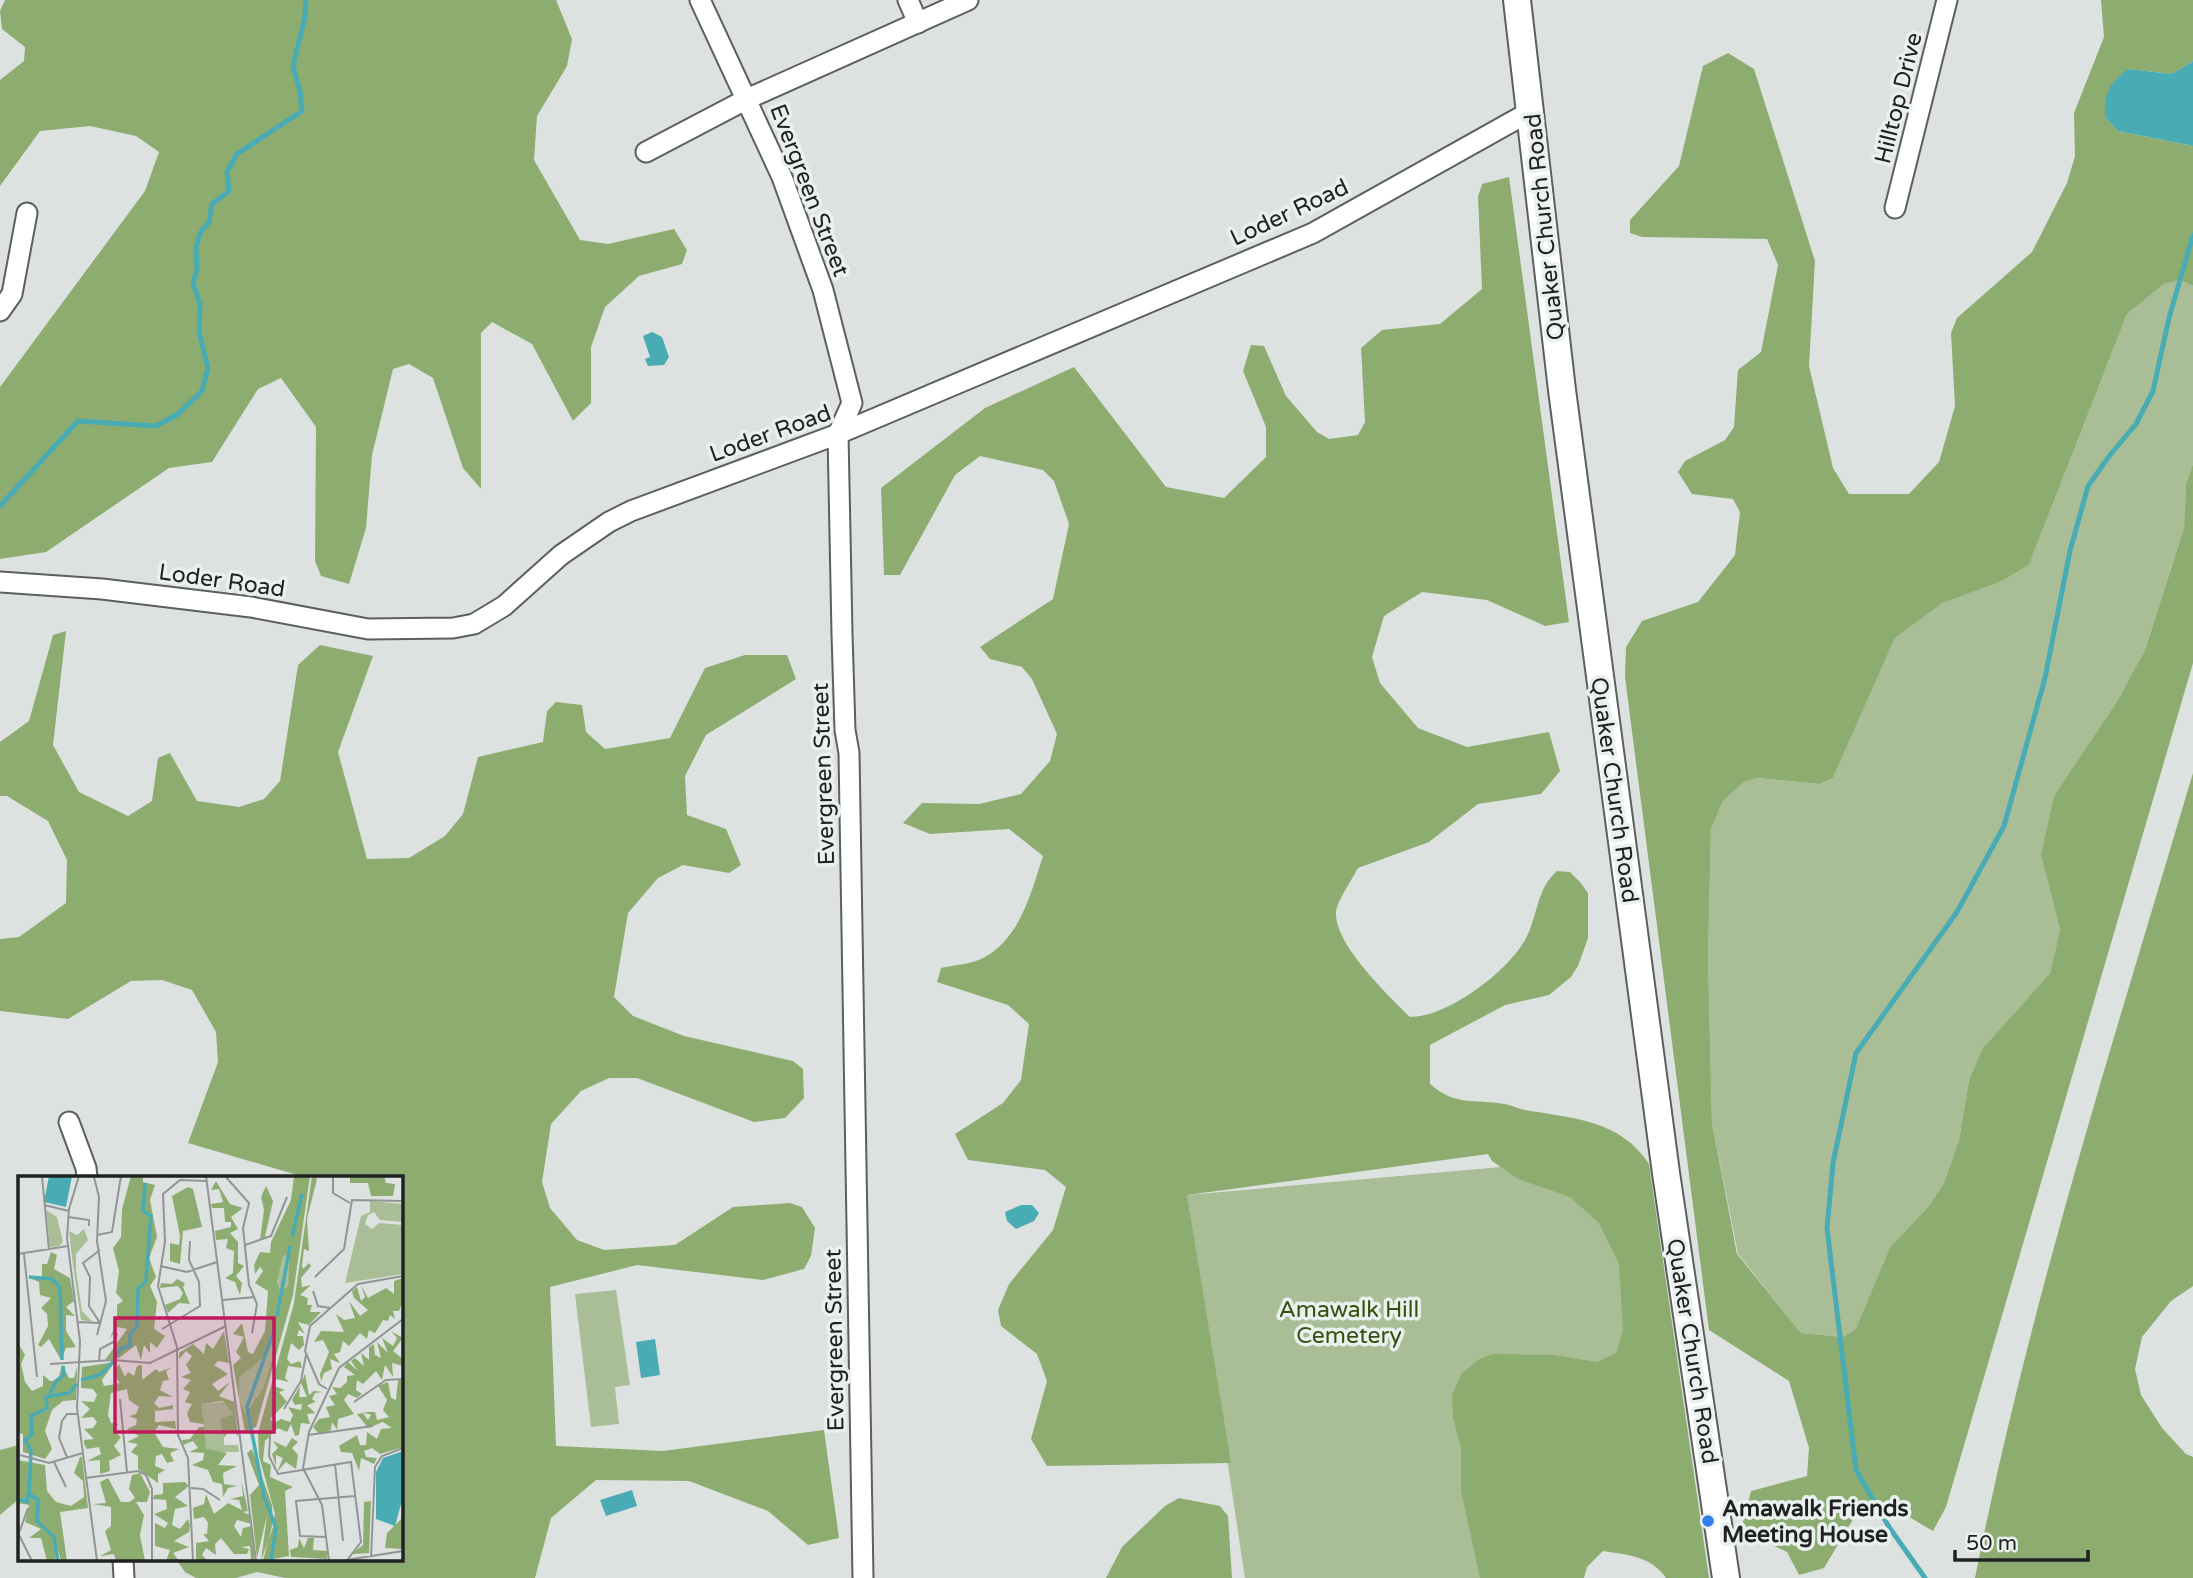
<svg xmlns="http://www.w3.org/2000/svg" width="2193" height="1578" viewBox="0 0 2193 1578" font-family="'Varela Round',sans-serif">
<rect width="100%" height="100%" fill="#dde2e0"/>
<!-- green -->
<g fill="#a9be97">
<path d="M2180,280L2193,286V464L2186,483L2184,528L2145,650L2041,855L2060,930L2050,973L1982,1049L1969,1080L1959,1140L1944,1183L1928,1207L1890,1247L1856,1330L1843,1337L1801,1333L1738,1254L1712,1123L1708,958L1711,829L1723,801L1744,782L1757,778L1820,784L1833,778L1895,638L1942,602L2002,581L2029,565L2127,314L2164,284Z"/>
<path d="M1637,1155L1675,1378L1504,1578H1245L1187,1195Z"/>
<path d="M616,1290L630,1385L615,1387L619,1424L591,1427L575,1294Z"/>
</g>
<!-- forest -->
<g fill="#8dad70">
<path d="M5,0H556L572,39L567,66L537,116L534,160L580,240L608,244L674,229L687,250L682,264L639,276L605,307L591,347V403L573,421L532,344L492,322L481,333V489L463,468L433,378L409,364L393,369L372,455L366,528L349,584L321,576L315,561L316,427L281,378L258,389L212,462L169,468L46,552L0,559V387L145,191L159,152L136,136L90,126L40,131L0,186V80L24,61L25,47L2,29L0,11Z"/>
<path d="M2101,0H2193V61L2172,74L2128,69L2105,117L2118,131L2193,146V286L2180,280L2164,284L2127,314L2029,565L2002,581L1942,603L1895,638L1833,778L1820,784L1757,778L1744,782L1723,801L1711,829L1708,958L1712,1123L1737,1254L1801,1333L1843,1337L1856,1329L1890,1247L1928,1207L1944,1183L1959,1140L1969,1080L1982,1049L2050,973L2060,930L2041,855L2054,796L2117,702L2145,650L2184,528L2186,483L2193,464V663L1946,1507L1933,1531L1889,1505L1861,1506L1824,1568L1799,1575L1787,1552L1741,1530L1751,1491L1807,1476L1809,1448L1789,1381L1709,1330L1625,677L1626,647L1642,621L1698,602L1735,555L1740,512L1733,499L1692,494L1678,472L1685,461L1725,440L1734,427L1738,370L1761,352L1778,265L1767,239L1642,237L1630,233V220L1679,166L1703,66L1728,53L1754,69L1815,261L1809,366L1833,468L1849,494H1909L1939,462L1955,406L1951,333L1957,318L2032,252L2067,183L2075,156L2074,113L2104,37Z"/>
<path d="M1509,177L1569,622L1545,626L1487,600L1422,592L1384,616L1372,657L1380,683L1418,728L1467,747L1549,732L1560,771L1541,794L1478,804L1429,842L1358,868C1353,878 1337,901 1336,912C1334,944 1388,995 1410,1017C1448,1017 1507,972 1525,940C1538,917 1536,889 1557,871L1570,872L1580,882L1588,893V938L1578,966L1571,977L1549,995L1505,1005L1430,1045V1084C1455,1106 1474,1099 1505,1104C1512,1105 1518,1109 1525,1110C1572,1118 1621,1120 1649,1164L1709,1578H1666C1651,1556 1628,1555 1603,1551L1587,1567L1584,1578H1480L1461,1491V1448L1453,1418L1452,1395L1461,1374L1478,1360L1492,1354L1554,1355L1597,1362L1616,1353L1623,1331L1619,1264L1599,1223L1570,1197L1518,1179L1492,1161L1488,1154L1187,1195L1231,1463L1047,1466L1031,1439L1047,1381L1037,1354L1001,1326L998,1310L1009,1284L1053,1230L1066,1187L1045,1170L968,1160L955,1134L1003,1103L1021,1080L1029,1024L1008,1005L937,982L941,968C954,965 972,964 983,958C1021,938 1031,892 1043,856L1009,829L930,834L903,823L922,803L979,804L1021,794L1050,761L1057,734L1032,679L1022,667L990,659L980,647L1053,599L1069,524L1054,481L1043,470L980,456L955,475L900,575H884L881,488L985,408L1074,367L1166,487L1224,498L1266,457V427L1243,371L1251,345L1264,346L1286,396L1317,432L1329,439L1358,435L1365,422L1361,348L1382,330L1440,324L1482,289L1478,197L1482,184Z"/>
<path d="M66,631L53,745L79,792L128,816L152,801L158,758L170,753L197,801L239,807L264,799L280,781L298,665L320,645L373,656L338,752L367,859L409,858L445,836L463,814L478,757L543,742L547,711L556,702L582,705L586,732L605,749L670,738L705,668L745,655H787L796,679L706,735L685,776L687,815L726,829L741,865L729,873L683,865L658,878L628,913L614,997L633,1016L684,1036L793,1061L803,1069L804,1098L785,1118L754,1122L637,1078H609L581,1091L551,1124L542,1182L550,1208L577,1240L604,1250L675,1245L733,1207L790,1203L802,1207L815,1228L811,1256L804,1269L763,1280L637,1265L550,1287L556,1446L663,1451L824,1430L839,1538L808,1545L768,1511L689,1481L596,1480L551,1518L535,1578H285L257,1572L236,1578H196L185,1572L176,1559H401V1177H304L188,1143L218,1062L216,1032L192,990L162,980L131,981L68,1019L0,1011V939L19,937L66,903L67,860L48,821L7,796H0V742L29,721L53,635Z"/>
<path d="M2193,773V1286L2171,1301L2142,1337L2135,1369L2141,1395L2162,1428L2186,1454L2193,1457V1578H1975C2029,1305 2114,1039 2193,773Z"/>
<path d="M19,1445V1499L0,1515V1450Z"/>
<path d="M1179,1498L1220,1506L1228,1516L1232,1578H1106L1122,1547L1165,1506Z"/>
</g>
<!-- water -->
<g fill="#49abb4">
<path d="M2193,61V146L2118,131L2105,117C2105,90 2108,86 2128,69L2172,74Z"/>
<path d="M652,332L662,337L669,357L664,365L648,366L645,359L650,357L643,336Z"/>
<path d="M1021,1205H1032L1039,1213L1034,1221L1016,1229L1007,1221L1005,1212Z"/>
<path d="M655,1339L660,1375L641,1378L636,1342Z"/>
<path d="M632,1490L637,1506L606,1516L600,1500Z"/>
</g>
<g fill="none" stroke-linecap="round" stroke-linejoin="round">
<!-- stream -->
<g stroke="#49abb4" stroke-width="5">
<path d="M0,506L78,421L156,426L178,414L202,391L208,368L199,332L200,304L193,283L197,268L196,248L200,233L209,222L212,204L229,191L227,172L237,154L302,111L300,91L293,66L305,17L306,0"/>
<path d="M1925,1578L1889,1527L1856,1470L1827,1228L1833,1163L1856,1053L1957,912L2004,826L2045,678L2070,551L2088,486L2110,455L2136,424L2153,391L2169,318L2193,235"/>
</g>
<!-- street casing -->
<g stroke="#5b5f5d" stroke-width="23">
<g id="street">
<path d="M700,0L782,177L823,290L852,403L838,434L842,634L845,730L849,753L863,1578"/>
<path d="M908,0L918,23"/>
<path d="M646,152L747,99L968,0"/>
<path d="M1895,208L1947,0"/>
<path d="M0,311L12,294L27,213"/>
<path d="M0,582L102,589L251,607L368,629L453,628L474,624L504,606L561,555L609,522L631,511L838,434L1313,233L1531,111"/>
<path d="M69,1122L86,1168L87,1177"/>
<path d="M123,1559L124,1578"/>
</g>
</g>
<!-- secondary casing -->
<g stroke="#5b5f5d" stroke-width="30">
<path id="secondary" d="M1517,0L1562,390L1666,1173L1726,1578"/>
</g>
<!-- street -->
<use href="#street" stroke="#fff" stroke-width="19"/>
<!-- secondary -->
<use href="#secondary" stroke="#fff" stroke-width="26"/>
</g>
<!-- markers -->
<circle fill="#347ce9" stroke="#eaf0ed" stroke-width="2.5" cx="1708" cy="1521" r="7"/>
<g text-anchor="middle" stroke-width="7" stroke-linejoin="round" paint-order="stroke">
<!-- street labels -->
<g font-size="23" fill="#202221" stroke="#eaf0ed">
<text transform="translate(1898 98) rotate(-76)" y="8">Hilltop Drive</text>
<text transform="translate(810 190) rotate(69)" y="8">Evergreen Street</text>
<text transform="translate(1289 212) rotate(-25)" y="8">Loder Road</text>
<text transform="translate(1544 227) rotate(-96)" y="8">Quaker Church Road</text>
<text transform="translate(770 433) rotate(-20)" y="8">Loder Road</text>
<text transform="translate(222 580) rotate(8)" y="8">Loder Road</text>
<text transform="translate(823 774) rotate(-92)" y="8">Evergreen Street</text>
<text transform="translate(1615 790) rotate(82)" y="8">Quaker Church Road</text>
<text transform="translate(834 1340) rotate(-91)" y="8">Evergreen Street</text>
<text transform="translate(1693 1351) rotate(81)" y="8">Quaker Church Road</text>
</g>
<!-- park labels -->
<g font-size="23" fill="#34510f" stroke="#eaf0ed">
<text x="1349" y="1317">Amawalk Hill<tspan x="1349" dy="26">Cemetery</tspan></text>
</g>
<!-- poi labels -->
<g font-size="23" font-weight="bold" fill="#202221" stroke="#eaf0ed" text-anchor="start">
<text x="1722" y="1516">Amawalk Friends<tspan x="1722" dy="26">Meeting House</tspan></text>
</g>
</g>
<!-- overview -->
<g transform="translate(18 1176)">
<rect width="385" height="385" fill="#dde2e0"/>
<path d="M352,25L385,28V46L362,44L356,36L350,39L347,48L354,53L361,47L385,49V98L327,107L343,40L352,36ZM28,34L39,41L45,66L41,70L32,71ZM66,53L70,64L58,78V94L64,135L75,146L63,144L54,82L51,55L59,59ZM271,76L270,110L263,115L259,106L265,81ZM256,163L258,170L245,212L227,238L221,223V202L244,183ZM216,225L218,241L206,256V269H220L221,276H188L183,228Z" fill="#a9be97"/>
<path d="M113,0H125V6L137,9L132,24L139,61L131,82L138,101L132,110L139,126L136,153L147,160L139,172L132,166V177L126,169L123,184L118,169L101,182L87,184L109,153L100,151L91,164L99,146V129L105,125L98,117L101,95L95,72L103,61L104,33ZM276,0H292L275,119L238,251L227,256L215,189L223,182L218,176L226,161L215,158L224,147L230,176L235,178L247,155L250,115L237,107L245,95L242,91L237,98L236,89L242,76L252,77L253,66L273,24ZM271,76L270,110L263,115L259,106L265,81ZM256,163L258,170L245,212L227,238L221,223V202L244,183ZM294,0L299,3L289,43L291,75L286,73L284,89L285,93L291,87L293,90L283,102L284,111L293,109L282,119L290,122L289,129H294L292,136H303L291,149L280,146L287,158L281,154L279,160H285L286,169L281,174L273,167L269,183L273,188L282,185L284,192L270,190L267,202L271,206L258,203L256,210L267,214L261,216L269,226L252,243L256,247L263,243L272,246L275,239L270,231L283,234L284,228L277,229L274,224L282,210L281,221H289L283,207L287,198L291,219L296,215L305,216L297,217L294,223L298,226L289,229L297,237L289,238L292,248L283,247L281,259L277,260L273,248L269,256L260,252L247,265L245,285L253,289L252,301L275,311L267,315L271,380L245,385L257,338L241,280L240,257L276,127ZM332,0H366L368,7L377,8L375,20H353L350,7H332ZM198,5L212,28L225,32L213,41L220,53L212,57L220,66V87L226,90L218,100L224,107L222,119L217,106L207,102L215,97L216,75L208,72L210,63L198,64L197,55L213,51V46H207L206,32H194L193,28L205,26L201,13L193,14ZM248,10L255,25L247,61L242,64L246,34L243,21ZM170,11L175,13L184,51L165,55L162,88L152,85V67L161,69L162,60L154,20ZM33,76L39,79L36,93L52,102L56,125L48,131L57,140L48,139V155L58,171L48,172L43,184L31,163L23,171L20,169L30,150L29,138L23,132L33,122L22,119L21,106L14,103L24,102V88H29ZM385,102V124L381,135H375L377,143L372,139L370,145L365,144L357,157L351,154L349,163L342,157L331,170L325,165L322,176L316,178L322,187L312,183L314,193L306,197L303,206L302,198L311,176L305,164L296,166L303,155L326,156L318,138L326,144L337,142L331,125L342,140L350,134L336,122L334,115L339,111L343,125L347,121L343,109L350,122L368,112L376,118V105ZM159,103L167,107L165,111L172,128L161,127L150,137L147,129L162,123L165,117L160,110L142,112L143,107L154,108ZM206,155L211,187L200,185L196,189L210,198L194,208L200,215L212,206L201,220L216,226L220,260L213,254L206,261L202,243L215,238L205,225L183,228L186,248L172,246L169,237L174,228L167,226L172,216L165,213L173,204L163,201L173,197L168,189L174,180L168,175L161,183V177L175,168L186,178L188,167L195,173ZM373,155L385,162L375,175L385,183V190L374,187L375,201L367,189L364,204L358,195L345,208L339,204L338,214L344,218L339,222L330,218L326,224L336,238L320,243L319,254L314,246L313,254L301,258L295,251L301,243L312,241L308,231L317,229L311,220L319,218L314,211L322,212L329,206V200L337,199L326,191L330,186L340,195L333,185L337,182L346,190L343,177L351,184V171L356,168L357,179L363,182L359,166L370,177L364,162L375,170L379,162ZM0,167L7,179L3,188L7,206L14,215L25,210V199L32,205L40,204L44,189L51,202H56L59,191L58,224L45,225L34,234L27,255L34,273L27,283L5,276V258L0,257ZM97,186L84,204L86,210L102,207L95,198L101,188L107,201L110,196L116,200L119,190L124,189V204L138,193L141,196L155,191L148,195L151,204L145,205L142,214L155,221L141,220L136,227L141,232L155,229V233L137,235V246L157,245L158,253L141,249L136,256L145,271L161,273L152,277L156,285L149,287L144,278L138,280L137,290L147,294L140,298V307L120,293V280L113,276L120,268L109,266L121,260L109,253L118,249L119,243L111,240L118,238L121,231L111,224L109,213L93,217L90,239L93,247L100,248L96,255L103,261L96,270L103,279L91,285L92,295L82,298V284L69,285L83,278L81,271L69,273L66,268V264L76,263L66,253L75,252L79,246L75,241L63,242L72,233L63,225L76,226L79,219L75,213L63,212L64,191ZM380,204H385V271L362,278L354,272L346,275L348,281L359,282L356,288L343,282L341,295L334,277L323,276L321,270L339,259L342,269H348L349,256L359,263L363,253L374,252L365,246L350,252L339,238L345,237L350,244L353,239L345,236H357L359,244L371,241L365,234L369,224L360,210L370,206L373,222L378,224ZM181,251H186L188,273L209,277L200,289L219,290L205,297L206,308L219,310L210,312L205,321L204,308L195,306L190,294L174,289L185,284L186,277L171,276L180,272L175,265L165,269L164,264L172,263ZM274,262L280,266L274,272L280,279L278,293L268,286L259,296L265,282L258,279V290L254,278L260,272L255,265L268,271ZM234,273L254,329L255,351L243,385L249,339L239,382L232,319L241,309L229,277ZM62,281H64L70,332L42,336L49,385H43L37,362L38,385H29L23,362H11L23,353L7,346L11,329L0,327V284L27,289L29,315L38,326L53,330L66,321L65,305L56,297ZM122,297L132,316L129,326H118L126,339L122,359L127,385H98L96,378L82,380L93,374L87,355L93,350V331L75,328L88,327L82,306L90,302L103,326H111L117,322L111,313L114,299ZM223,303L230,335L225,336L232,339L234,348L219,344L216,350L223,361L225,352L234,350L237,385H233L232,370L223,371L231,373L229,378H216L203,362L197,368L198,379L188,372L184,379L190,385H178V367L191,365L185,358H189L190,347L186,341L176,343L175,332L186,328L188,318L196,338L210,327L224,334L221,324L212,323L225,320ZM145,307L167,306L171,310L157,321L170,330L157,333L154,349L162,353L170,343L172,349L171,356L156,365L171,371L155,377L161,385H148L152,374L137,370V347L147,352L150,347L136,338L149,333L148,324L135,323L136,319L145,318ZM385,321V373L367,372L369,357L383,343ZM353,325L351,377L333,378L345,369L346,326ZM281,362L286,372L290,362H296L295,374L309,375V383L273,381L272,374L280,371Z" fill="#8dad70" fill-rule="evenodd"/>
<path d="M31,0H54L48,31L26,26ZM385,275V321L377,350L358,343V296L365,282Z" fill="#49abb4"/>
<path fill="none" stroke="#49abb4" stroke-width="3.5" d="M274,61L284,18M11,101L34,103L42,111L44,184M259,140L272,70M96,182L103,172L112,170V159L119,150L120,113L128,105L133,40L125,35L127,7M63,204L82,199L96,185M32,218L38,205L46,199L45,190M0,323L9,326L11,314M40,385L36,361L19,345L20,324L11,318L13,275L7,264L14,259L13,240L29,232L28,221L51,217L59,208M253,385L258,352L246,320L229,231L257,152"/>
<path fill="none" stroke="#919594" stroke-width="2" d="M24,0L31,74M61,0L51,33L49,62L62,165L59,232L79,385M188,0L238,385M207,0L231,27L225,52L231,109L239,128L234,157M315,0V17L332,27M76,1L81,21L79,65L88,125L79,159M26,29L51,35M50,41L71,44V50M79,59L94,56L103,0M227,69L253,60L269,21M0,78L50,70M6,78L19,201M142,90L169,96L199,86M297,101L326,73L334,24L385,25M295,115L300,130L312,132M205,124L237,121M60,146L82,147M82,147L71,130L72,101L65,87L82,74M144,153L182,130L181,106L171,84L172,65M81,186L82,173L97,165L99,157M32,188L95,184L132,187L208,150M309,213L301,208L287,175L292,150L340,108L385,100M102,223L109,296M336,226L368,204L385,203M266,233L283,205L288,179M290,259L355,250M252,260L251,280L260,298L333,286L343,366L330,383M2,279L31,287L65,277M49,281L41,262L44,245L49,238H60M36,286L48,311M317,288L325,365M68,302L120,295L128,299L134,313V385M173,312L185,313L202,324M0,357L14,385M1,357L10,332M309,361L282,360L278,325L337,320M353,381L357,291L364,280L385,272M175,385L170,282L160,259L159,171L140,110L147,66L145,18L162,4L188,5M258,385H283M311,385L304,329L285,292L291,256L321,192L385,143M322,385L385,375"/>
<path fill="#c2185b" fill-opacity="0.15" stroke="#c2185b" stroke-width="3.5" d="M97,142H256V256H97Z"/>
<rect width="385" height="385" fill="none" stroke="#202221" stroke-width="3.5"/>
</g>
<!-- scale -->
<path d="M1955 1550v10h133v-10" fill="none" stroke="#202221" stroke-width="3.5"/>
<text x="1966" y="1550" font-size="21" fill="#202221" stroke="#eaf0ed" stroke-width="5" paint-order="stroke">50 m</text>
</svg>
